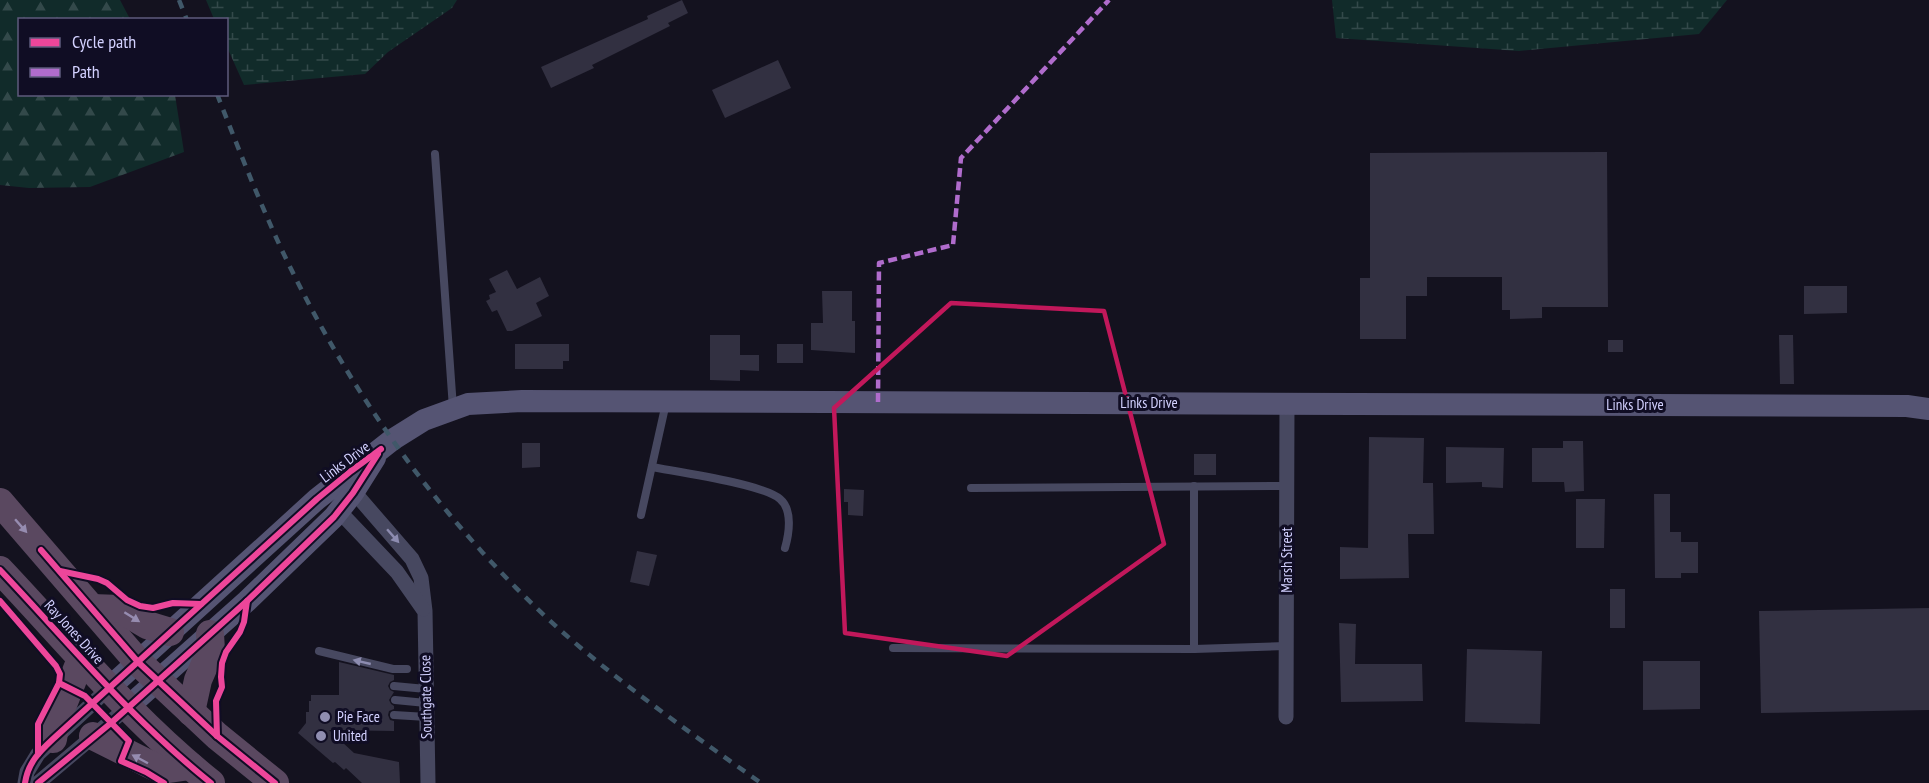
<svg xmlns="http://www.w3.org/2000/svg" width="1929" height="783" viewBox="0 0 1929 783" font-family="'PT Sans Narrow',sans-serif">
<defs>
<pattern id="forest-firs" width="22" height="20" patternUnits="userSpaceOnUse" patternTransform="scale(1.5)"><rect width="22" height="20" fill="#112b2a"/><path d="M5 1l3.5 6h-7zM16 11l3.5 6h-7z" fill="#33494a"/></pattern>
<pattern id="wetland-marsh" width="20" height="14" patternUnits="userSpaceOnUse" patternTransform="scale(1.5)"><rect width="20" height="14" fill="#112b2a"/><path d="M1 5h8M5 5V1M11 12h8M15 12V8" fill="none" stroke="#33494a"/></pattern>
</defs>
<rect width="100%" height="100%" fill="#14121f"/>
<!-- forest -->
<path fill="url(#forest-firs)" d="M0,0H120L130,19L20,20V94L175,95L184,152L90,187L29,188L0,185Z"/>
<!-- wetland -->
<g fill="url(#wetland-marsh)">
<path d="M206,0H457L452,8L388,52L365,74L244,85L227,47L226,20L214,19Z"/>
<path d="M1332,0H1727L1699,34L1519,51L1336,38Z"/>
</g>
<!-- building -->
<g fill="#323041">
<path d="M682,0L688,13L668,23L670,26L592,65L594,68L551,88L541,67L648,19L647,16Z"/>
<path d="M778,60L791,88L725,118L712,90Z"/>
<path d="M1607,152L1608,307H1542V318L1510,319V310H1502V277H1427V296H1406V339H1360V278H1370V153Z"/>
<path d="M507,270L517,289L540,277L549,296L536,303L542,316L512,331H507L497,310L492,312L486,301L490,299L489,295L496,292L489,279Z"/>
<path d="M1804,286H1847V313L1804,314Z"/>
<path d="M822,291H852V321H855V353L811,350V323H823Z"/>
<path d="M710,335H740V355H759V371L740,370V381L710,380Z"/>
<path d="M1779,335H1793L1794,384H1780Z"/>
<rect x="1608" y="340" width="15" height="12"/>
<path d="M515,344H569V361H563V369H515Z"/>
<rect x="777" y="344" width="26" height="19"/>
<path d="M1369,437L1424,438L1423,483H1433L1434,534H1408L1409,578L1340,579V547L1368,548Z"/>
<path d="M1563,441H1583L1584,491L1565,492L1564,482H1532V448H1563Z"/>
<path d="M522,443H540V467L522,468Z"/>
<path d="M1446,447L1504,448L1503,488L1482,487V482L1446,483Z"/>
<rect x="1194" y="454" width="22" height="21"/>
<path d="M844,489L864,490L863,516L848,515V502H844Z"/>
<path d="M1654,494H1670V532H1681V542H1698V573H1681V578H1655Z"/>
<path d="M1576,499H1605L1604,548H1576Z"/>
<path d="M637,551L657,555L649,586L630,582Z"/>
<rect x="1610" y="589" width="15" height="39"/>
<path d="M1929,608V710L1761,713L1759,611Z"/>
<path d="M1339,623L1356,624L1355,664H1422L1423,701L1341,702Z"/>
<path d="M1467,649L1542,651L1540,724L1465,722Z"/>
<path d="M1643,661H1700V709L1643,710Z"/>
<path d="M339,662L394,675V680L390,682L388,686L390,690L394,692L389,700L391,704L394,706V709L389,711L388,715L390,720L394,721V731L329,730L354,753L399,762L400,783H362L346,768L344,770L335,762L333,763L298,733L306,723V712H309V701H311V695H339Z"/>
</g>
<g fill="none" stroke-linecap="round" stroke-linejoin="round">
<!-- lane -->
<g stroke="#474860" stroke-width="8">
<path d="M435,154L453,408"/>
<path d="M652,467C678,472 763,484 780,499C793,510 789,534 785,548"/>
<path d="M971,488L1287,486"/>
<path d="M641,515L666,403"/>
<path d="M893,648L1194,649L1286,646"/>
<path d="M1194,649V486"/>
<path d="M319,651L393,669H407"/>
<path d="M394,686L426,689"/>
<path d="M395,700L426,703"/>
<path d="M394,715L427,717"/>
</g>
<!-- street -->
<g stroke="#474860" stroke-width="15">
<path d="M354,492L412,559L421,578L425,611L428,783"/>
<path d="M339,511L397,572L423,609"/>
<path d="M1286,717L1287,403"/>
<path d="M25,783L27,772L38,754L109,688"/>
<path d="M38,783L128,707"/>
</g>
<!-- secondary -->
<g stroke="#555473" stroke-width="22">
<path d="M109,688L317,499L392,440L424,420L468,404L522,401L1907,406L1929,409"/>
<path d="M128,707L247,601L334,517L353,493L375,458"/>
</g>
<!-- highway -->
<g stroke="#5a4860" stroke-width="28">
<path d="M0,502L138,662L217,736L275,783"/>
<path d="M0,570C69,643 133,721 211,783"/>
<path d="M92,608L120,609L147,625L170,632"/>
<path d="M191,712L198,680L211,650L210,634"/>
<path d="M93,736L161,770L190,766"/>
<path d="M53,739L57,715L64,702L81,659"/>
</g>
<!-- rail -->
<g stroke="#405869" stroke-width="4.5" stroke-dasharray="9 8" stroke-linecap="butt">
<path d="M179,0L187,20"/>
<path d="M217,94C237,145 257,196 280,246C347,389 441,522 559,629C622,685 692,734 761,783"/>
</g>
<!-- quiet -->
<path stroke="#b06ccc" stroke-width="4.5" stroke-dasharray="9 4.5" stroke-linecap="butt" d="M878,402L879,263L953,245L961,158L1109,0"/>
<!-- cycleway casing -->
<g stroke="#100d24" stroke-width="10">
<g id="cycleway">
<path d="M41,550L138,662L217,736L275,783"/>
<path d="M0,570C69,643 133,721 211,783"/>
<path d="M60,571L98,579L107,583L127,600L140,606L153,608L173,603L201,604"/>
<path d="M0,601L56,666L60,674L59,683L85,696L129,741L121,761L146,772L164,783"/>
<path d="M217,736L216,701L222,687L221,677L222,663L226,652L240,632L244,622L247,601"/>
<path d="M38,754V724L59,683"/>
<path d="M25,783C28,763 39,752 53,739L317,499L351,471L381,449"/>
<path d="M38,783L111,723L247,601L334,517L353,493L378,454"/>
</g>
</g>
<!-- cycleway -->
<use href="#cycleway" stroke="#ed469a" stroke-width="6"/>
</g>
<!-- one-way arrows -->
<defs><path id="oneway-solid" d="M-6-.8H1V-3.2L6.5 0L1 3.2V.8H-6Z" transform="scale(1.5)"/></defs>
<g fill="#968cb0">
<use href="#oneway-solid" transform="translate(21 526) rotate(49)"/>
<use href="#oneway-solid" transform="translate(132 617) rotate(32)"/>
<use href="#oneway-solid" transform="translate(140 759) rotate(-152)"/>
</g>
<g fill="#8d8cb0">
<use href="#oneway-solid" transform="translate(393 536) rotate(49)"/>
<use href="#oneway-solid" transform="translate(362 662) rotate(-167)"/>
</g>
<!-- marked area -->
<path fill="none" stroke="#c2185b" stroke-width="4.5" stroke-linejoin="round" d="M951,303L1104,311L1164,544L1007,656L845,633L834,408Z"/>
<!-- markers -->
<g fill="#908eb1" stroke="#100d24" stroke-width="2">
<circle cx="325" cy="717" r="6"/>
<circle cx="321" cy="736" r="6"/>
</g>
<g text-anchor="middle" stroke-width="6" stroke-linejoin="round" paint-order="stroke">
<!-- street labels -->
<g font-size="15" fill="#d3d1ff" stroke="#100d24">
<text x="1149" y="408">Links Drive</text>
<text x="1635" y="410">Links Drive</text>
<text transform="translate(345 462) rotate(-37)" y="5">Links Drive</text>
<text transform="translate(1287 560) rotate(-90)" y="5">Marsh Street</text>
<text transform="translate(74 632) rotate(48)" y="5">Ray Jones Drive</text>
<text transform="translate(426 697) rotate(-91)" y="5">Southgate Close</text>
</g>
<!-- poi labels -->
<g font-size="15" fill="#d3d1ff" stroke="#100d24" text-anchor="start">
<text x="337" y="722">Pie Face</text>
<text x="333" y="741">United</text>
</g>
</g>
<!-- legend -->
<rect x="18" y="18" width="210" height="78" fill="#100d24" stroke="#5e5b7c" stroke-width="1.5"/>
<rect x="30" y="38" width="30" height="9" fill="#ed469a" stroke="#5e5b7c" stroke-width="1.5"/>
<text x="72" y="48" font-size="18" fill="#d3d1ff">Cycle path</text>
<rect x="30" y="68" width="30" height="9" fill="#b06ccc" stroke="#5e5b7c" stroke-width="1.5"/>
<text x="72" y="78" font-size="18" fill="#d3d1ff">Path</text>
</svg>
